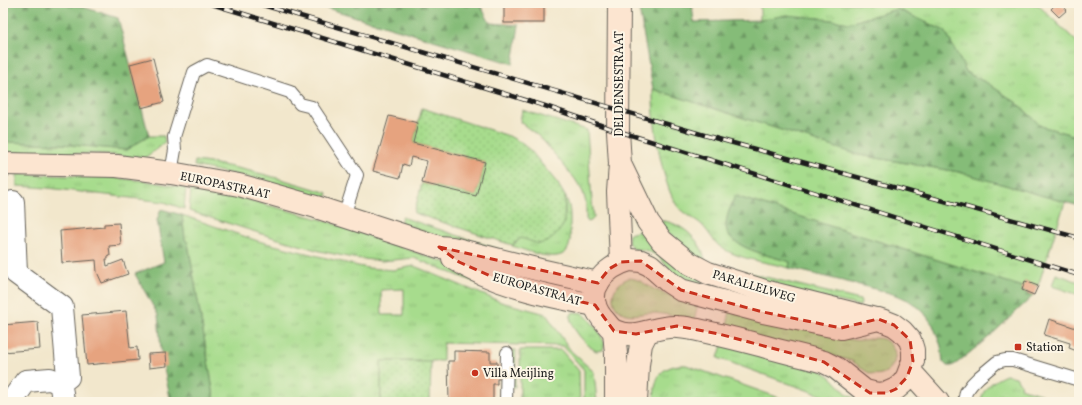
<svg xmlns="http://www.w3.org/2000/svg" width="1082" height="405" viewBox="0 0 1082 405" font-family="Vollkorn,serif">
<defs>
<pattern id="grass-tufts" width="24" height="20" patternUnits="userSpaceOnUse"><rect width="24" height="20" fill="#a7dc8d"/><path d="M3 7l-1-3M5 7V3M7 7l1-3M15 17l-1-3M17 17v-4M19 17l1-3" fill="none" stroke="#8fbc79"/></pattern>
<pattern id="forest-firs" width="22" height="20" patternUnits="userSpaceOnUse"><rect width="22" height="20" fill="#85bc78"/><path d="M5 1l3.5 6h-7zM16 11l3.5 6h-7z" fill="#6c9862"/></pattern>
<pattern id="garden-dots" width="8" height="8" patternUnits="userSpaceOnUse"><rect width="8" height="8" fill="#a7dc8d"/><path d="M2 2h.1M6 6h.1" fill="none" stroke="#8fbc79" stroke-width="1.8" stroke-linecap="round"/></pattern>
</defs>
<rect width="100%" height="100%" fill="#fcf5e5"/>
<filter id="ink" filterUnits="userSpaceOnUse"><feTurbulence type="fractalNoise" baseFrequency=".025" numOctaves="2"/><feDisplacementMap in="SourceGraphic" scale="8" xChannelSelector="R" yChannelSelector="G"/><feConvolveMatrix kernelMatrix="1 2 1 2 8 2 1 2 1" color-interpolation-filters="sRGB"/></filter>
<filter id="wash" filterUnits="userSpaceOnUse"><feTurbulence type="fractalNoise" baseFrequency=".012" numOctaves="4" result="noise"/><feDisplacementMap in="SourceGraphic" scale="16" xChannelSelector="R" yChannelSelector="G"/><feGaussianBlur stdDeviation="0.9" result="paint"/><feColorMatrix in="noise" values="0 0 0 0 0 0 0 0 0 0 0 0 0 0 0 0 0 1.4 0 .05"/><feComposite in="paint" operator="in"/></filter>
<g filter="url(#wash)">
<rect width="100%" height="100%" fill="#f2e7cc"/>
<!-- grass -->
<g fill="url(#grass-tufts)" stroke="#627c54" fill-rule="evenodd">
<path d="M760,3H1036L1078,43L1079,42V137L1041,126L1017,103L987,83L967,73L945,31L897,9L849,23L819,18L760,20Z"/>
<path d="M653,89L859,155L959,172L1065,202L1038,286L1025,281L1023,287L735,196C731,206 726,216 726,226C726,248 773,256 790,262L789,268C769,262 740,260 722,248C714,243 709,232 702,225C695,218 684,215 678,207C661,184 652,118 653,89Z"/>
<path d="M522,110L587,130L592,202L594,217L591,221L588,222L586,219V203L583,192L575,179L541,138L520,122Z"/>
<path d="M149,136H164L165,143L143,159L105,154L3,152V142L62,144L126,150Z"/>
<path d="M195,161C240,166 285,180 328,193L326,198L256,179L194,166Z"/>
<path d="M17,174L104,177L146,181L186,188L184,209L164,202L48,188L17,186Z"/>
<path d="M191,189L249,200L323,220L450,264L492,289L414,258L382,261L353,258L320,251L275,238L189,211Z"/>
<path d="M565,196C571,206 570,216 570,227C570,232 571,241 569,246C563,267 526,250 512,246L521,238L565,215Z"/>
<path d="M182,215L258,241L358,266L368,268L393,270L414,266L501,302L546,314L571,351L594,372L597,402H584V370L563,346L443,343V361H381V402H215L188,243L185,239ZM404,289V315H382L381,290Z"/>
<path d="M402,217L501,250L484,251L400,224Z"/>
<path d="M664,221C683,224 704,242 705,263L703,264L658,223Z"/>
<path d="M644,230L703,279L701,289L675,276L662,260L657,255L645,250L634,249L628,243L629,234Z"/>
<path d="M741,271L860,300L861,303L860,306L739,278Z"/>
<path d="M1056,274L1079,282V295L1052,286Z"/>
<path d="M629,278C642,279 647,287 658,291C671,296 685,299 698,303L694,321C680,318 665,313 651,313C640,313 630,318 620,311C606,300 615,283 629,278Z"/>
<path d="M730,311C757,317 784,324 811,330C825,333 839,337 853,340C863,342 874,336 883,339C889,342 893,347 895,353C897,367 883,379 869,373C863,370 858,365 852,361L726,330Z"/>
<path d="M573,312L582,313L588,318L599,332L605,344L603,350L596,351C584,343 573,331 570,317Z"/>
<path d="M723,342L814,366L831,377L848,395L862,402H840L718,358Z"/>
<path d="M512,350H516L515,387H511Z"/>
<path d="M520,350H561L579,371L580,402H520Z"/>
<path d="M679,365H686L791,402H654C655,381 656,369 679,365Z"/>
<path d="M1006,375L1016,377L1019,382L1021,384L1020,388L1066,402H981C982,388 994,380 1006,375Z"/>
</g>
<!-- forest -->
<g fill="url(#forest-firs)" stroke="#506c4a">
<path d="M3,3H70L118,18L149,136L126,150L62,144L3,142Z"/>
<path d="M310,3H479L490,23L519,25L513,64Z"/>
<path d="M638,3H690L692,5L694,22L760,20L787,15L819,18L849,23L897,9L945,31L967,73L987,83L1017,103L1041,126L1079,137V206L959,172L859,155L653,89Z"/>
<path d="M735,196L1023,287L1022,291L1034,295L989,337L957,363L952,366H947L943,362L941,346L933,325L922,310L908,300L893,294L868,287L789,268L790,262C773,256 726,248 726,226C726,216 731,206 735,196Z"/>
<path d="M161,209L182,215L185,239L188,243L215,402H171L162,359L158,315L135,274L164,262L157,220Z"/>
</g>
<!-- garden -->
<g fill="url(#garden-dots)" stroke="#627c54">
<path d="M422,108L509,136L520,142L531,151L558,184L565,196L564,224L557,234L549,241L539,244L521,238L512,245L414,213L422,183L476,196L485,162L413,143Z"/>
<path d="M381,361L431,362L430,402H381Z"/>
</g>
<g id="blocks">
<!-- building -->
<g fill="#e6a37f">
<rect x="504" y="3" width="40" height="20"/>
<path d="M1057,3H1059L1067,10L1059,17L1051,9Z"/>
<path d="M153,58L164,102L141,108L130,64Z"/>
<path d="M389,116L418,123L413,143L485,162L476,196L422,183L427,161L411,157L409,166L403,164L400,178L373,171Z"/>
<path d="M119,223L121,245L109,246L110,256H108V259H106L107,266L123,260L128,274L102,283L97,272L96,260L62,263L60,231L104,227V224Z"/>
<path d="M1025,281L1038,286L1034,295L1022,290Z"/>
<path d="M126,311L130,348L137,347L138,360L87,365L82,315Z"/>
<path d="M1049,319L1079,329V346L1077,351L1069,348L1070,343L1044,335Z"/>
<path d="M38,322L40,349L3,352V325Z"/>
<path d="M454,351L490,352V362H497V366H502V379H497V384H493V402H449L448,361H454Z"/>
<path d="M166,353L167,366L149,368L148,354Z"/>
</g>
</g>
</g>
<g filter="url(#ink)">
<use href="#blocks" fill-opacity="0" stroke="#67635a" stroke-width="1"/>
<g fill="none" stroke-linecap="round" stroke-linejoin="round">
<!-- lane casing -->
<g stroke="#67635a" stroke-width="14">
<g id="lane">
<path d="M171,173L175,150L174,137L194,72L207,65L290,92L300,104L312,107L357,175L344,216"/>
<path d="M506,402L507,353"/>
<path d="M964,402L966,392L972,384L979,377L997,362L1005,360H1013L1079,380"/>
</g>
</g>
<!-- street casing -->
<g stroke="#67635a" stroke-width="24">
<g id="street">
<path d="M13,202L16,273L62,307L68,377L60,383"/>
<path d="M11,402L26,381L50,379L60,383L62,393L63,402"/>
</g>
</g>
<!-- secondary casing -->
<g stroke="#67635a" stroke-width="24">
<g id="secondary">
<path d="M619,3L618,131L620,164L618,192L621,262"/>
<path d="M3,164L117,166L171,173L239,185L316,207L439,247L452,248L540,270L598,283"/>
<path d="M620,164L648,222L662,241L689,263L708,273L768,292L875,319"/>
<path d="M453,258C494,285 547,296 595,305"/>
<path d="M630,260L641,261L650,265L669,282L681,290L763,312L841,328L878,319L884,321L894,325L902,331L910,340L913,350V361L907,377L903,383L896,389L887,393L877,394L865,391L836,368L824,362C804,356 783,352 763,346C741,340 720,335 698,330C691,329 684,327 677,327C656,325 635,341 615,331C610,329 606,322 602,318C581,292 604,267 630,260Z"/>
<path d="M614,331L616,354V402"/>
<path d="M910,371L938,402"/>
<path d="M636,402L638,365L641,344L647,332"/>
</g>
</g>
<!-- lane -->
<use href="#lane" stroke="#fff" stroke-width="12"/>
<!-- street -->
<use href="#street" stroke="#fff" stroke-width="22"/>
<!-- secondary -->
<use href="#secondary" stroke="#fce5d0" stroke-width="22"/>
<!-- rail casing -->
<g stroke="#1c1c1c" stroke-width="4.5">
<g id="rail">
<path d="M208,3L545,106L618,131L1079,275"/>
<path d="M256,3L711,137L1079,238"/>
</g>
</g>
<!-- rail -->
<use href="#rail" stroke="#fcf5e5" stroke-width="3" stroke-dasharray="9" stroke-linecap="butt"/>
</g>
</g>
<!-- marked area -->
<path fill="#c8321e" fill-opacity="0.2" stroke="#c8321e" stroke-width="3" stroke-dasharray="8 5" stroke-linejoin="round" d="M439,247L598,283L609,269L621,262L641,261L681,290L763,312L841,328L878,319L894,325L910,340L913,361L907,377L896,389L887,393H870L824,362L719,334L677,326L636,334L614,331L595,305L534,291L495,278L459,262Z"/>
<!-- markers -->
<g fill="#c8321e" stroke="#fcf5e5" stroke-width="1.5">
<rect x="1014" y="343" width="8" height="8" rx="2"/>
<circle cx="475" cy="373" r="4"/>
</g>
<g text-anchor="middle" stroke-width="4" stroke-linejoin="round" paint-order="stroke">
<!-- street labels -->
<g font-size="12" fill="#1c1c1c" stroke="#fcf5e5">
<text transform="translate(619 84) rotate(-90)" y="4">DELDENSESTRAAT</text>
<text transform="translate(225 185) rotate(12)" y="4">EUROPASTRAAT</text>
<text transform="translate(754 286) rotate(17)" y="4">PARALLELWEG</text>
<text transform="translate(537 289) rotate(16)" y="4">EUROPASTRAAT</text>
</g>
<!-- poi labels -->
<g font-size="12" fill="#1c1c1c" stroke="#fcf5e5" text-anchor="start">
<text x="1026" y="351">Station</text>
<text x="483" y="377">Villa Meijling</text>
</g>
</g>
<!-- margin -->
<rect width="1082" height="405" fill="none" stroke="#fcf5e5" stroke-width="16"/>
</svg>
